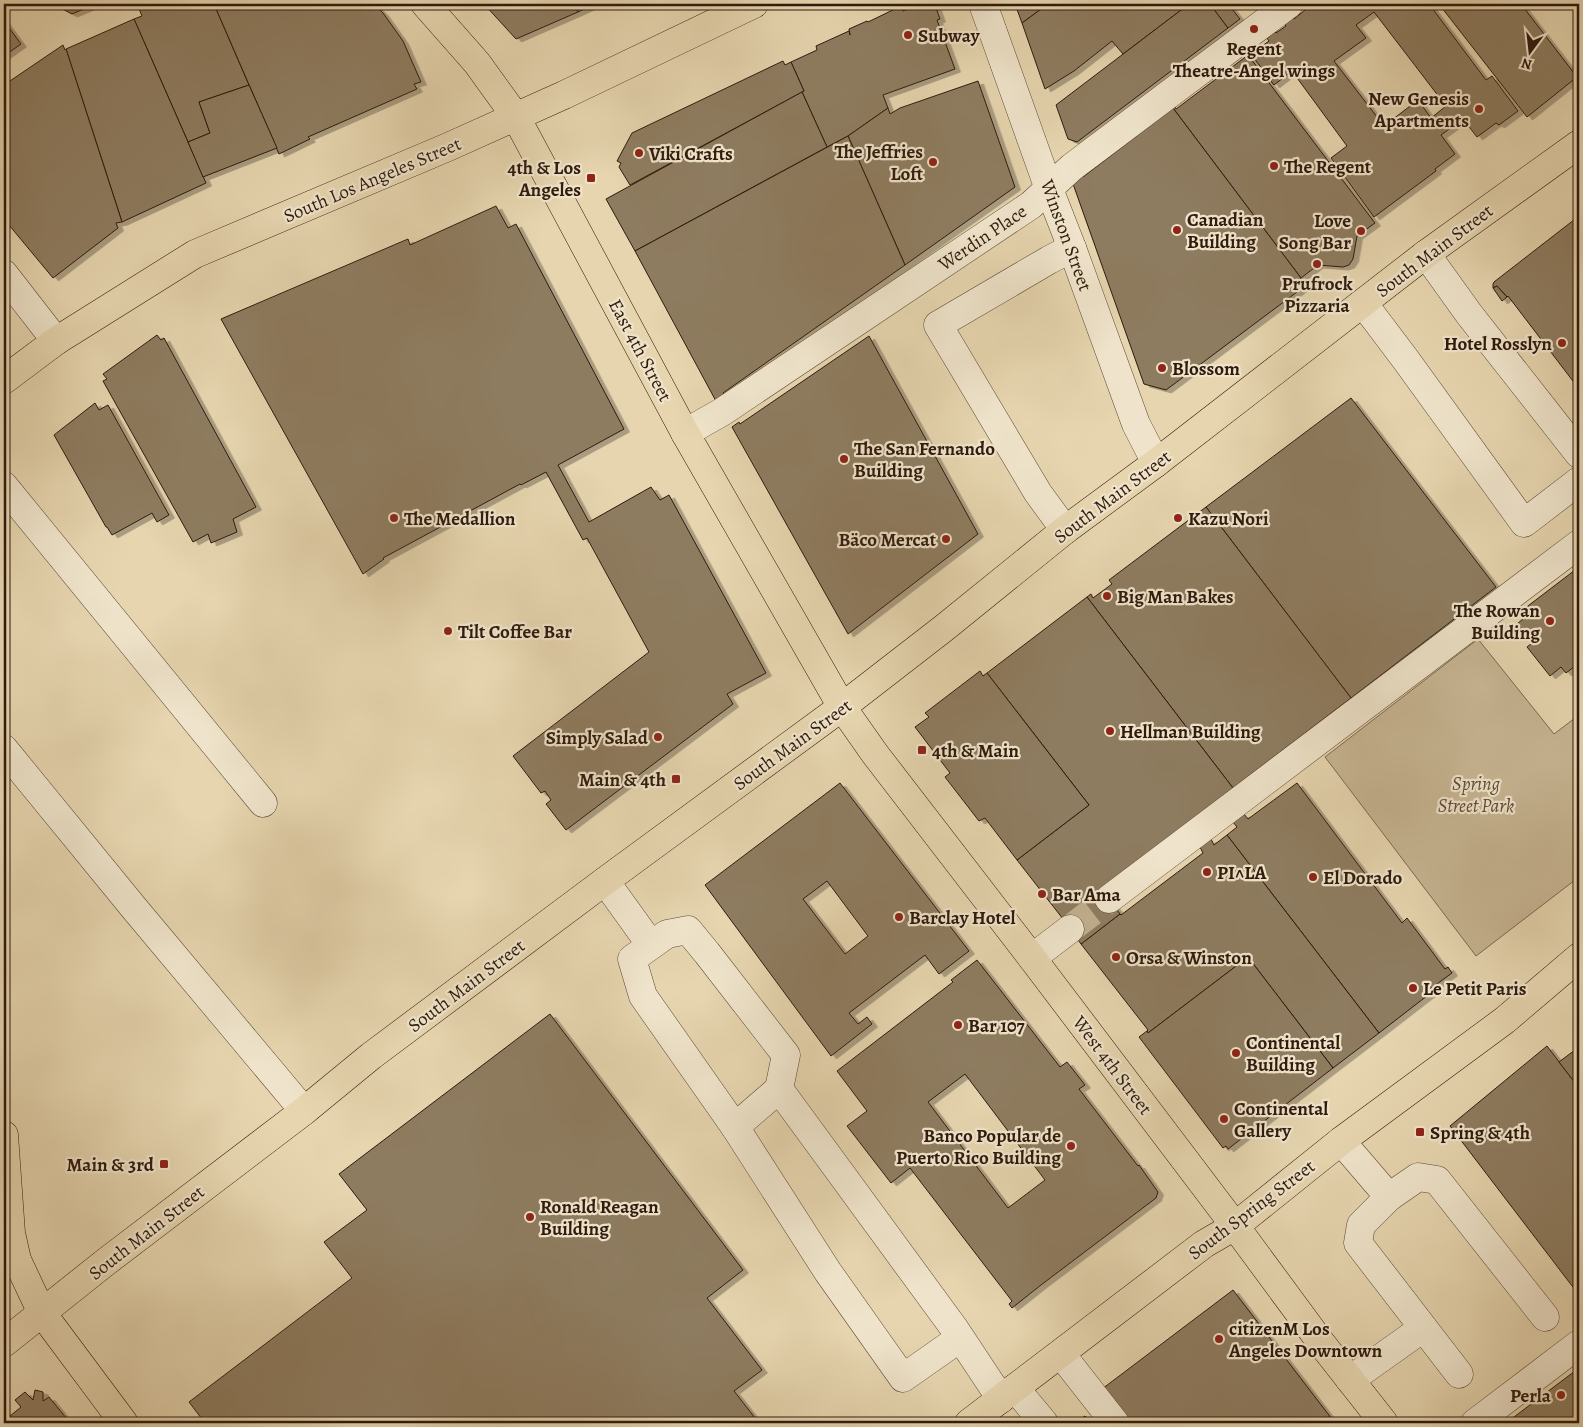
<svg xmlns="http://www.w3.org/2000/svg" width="1583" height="1427" viewBox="0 0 1583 1427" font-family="Alegreya,serif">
<defs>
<filter id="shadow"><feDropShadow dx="5.5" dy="3" stdDeviation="0" flood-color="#0004"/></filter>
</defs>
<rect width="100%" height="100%" fill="#e6d5af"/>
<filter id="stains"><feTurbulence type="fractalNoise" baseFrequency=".004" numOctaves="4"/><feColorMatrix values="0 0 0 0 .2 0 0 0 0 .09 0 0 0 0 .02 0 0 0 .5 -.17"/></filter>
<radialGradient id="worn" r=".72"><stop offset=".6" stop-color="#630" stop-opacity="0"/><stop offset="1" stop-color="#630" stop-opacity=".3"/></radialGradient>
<!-- green -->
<path fill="#c7b593" stroke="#7b6850" d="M1478,639L1554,734L1579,715V877L1476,956L1325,757Z"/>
<!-- building -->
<g fill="#8e7b61" stroke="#2f1a0d" fill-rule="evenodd" filter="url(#shadow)">
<path d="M57,4H96L72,14L57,6Z"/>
<path d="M137,4H214L249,85L199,102L210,133L188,142L134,19L142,16Z"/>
<path d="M214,4H374L383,13L403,41L421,82L414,84L417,89L308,137L310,139L279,154Z"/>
<path d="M484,4H574L578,12L516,39Z"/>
<path d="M574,4H595L578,12Z"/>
<path d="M919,4H931L932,6L935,5L940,19L937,20L955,69L883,95L888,108L848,136L827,147L802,92L804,91L791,62L817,50L816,46L849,31L850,35L849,29L867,21L868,22L901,6L903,11Z"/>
<path d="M1015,4H1048L1022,23Z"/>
<path d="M1048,4H1189L1123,54L1112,41L1074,71L1045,89L1022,23Z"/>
<path d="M1189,4H1210L1228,28L1077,142L1068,139L1056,105Z"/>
<path d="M1210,4H1228L1240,19L1228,28Z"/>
<path d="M1305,4H1429L1486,80L1492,76L1518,111L1499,125L1496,123L1477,137L1463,119L1441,135L1455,154L1435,169L1436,171L1374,217L1331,158L1347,146L1292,71L1274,85L1251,54L1269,41L1264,34L1272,28L1276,33L1286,26L1282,20L1291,14L1294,19L1305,10L1301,6ZM1374,12L1446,106L1431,118L1418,100L1384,126L1334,61L1366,38L1356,25Z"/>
<path d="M1440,4H1521L1577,77L1527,117L1442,8Z"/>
<path d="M134,19L206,183L122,222L66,49Z"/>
<path d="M4,21L21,44L4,56Z"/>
<path d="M63,45L65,50L66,49L122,222L116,223L118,228L53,278L4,219V85Z"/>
<path d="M1248,55L1375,223L1357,236L1353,259L1349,265L1343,267L1318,265L1301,278L1173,108L1175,107L1176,109Z"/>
<path d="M783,61L785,65L791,62L804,91L630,185L619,167L621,163L617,161L632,133Z"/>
<path d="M978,81L1015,187L905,265L848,136L888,108L890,114L900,108Z"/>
<path d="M249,85L277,148L203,177L188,142L210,133L199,102Z"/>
<path d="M802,92L827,147L635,251L606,199Z"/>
<path d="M1173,108L1301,278L1300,279L1305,286L1166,390L1144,384L1072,181L1081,174L1083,177Z"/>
<path d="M848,136L905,265L723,393L727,397L717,403L635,251Z"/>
<path d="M496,206L508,228L516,224L624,429L558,465L589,522L651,487L660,500L669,495L766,673L727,694L733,704L566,830L546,804L551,800L545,791L541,793L513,756L649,652L587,538L583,540L546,472L521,485L520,484L383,558L384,559L363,574L221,319L408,239L410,245Z"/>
<path d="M1579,216V389L1508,296L1507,297L1497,286L1493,288V284L1494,282Z"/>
<path d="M1497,286L1507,297L1502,301L1493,288Z"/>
<path d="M157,335L161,340L164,338L256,507L233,519L237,532L211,543L208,534L193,542L103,381L107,379L103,374Z"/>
<path d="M869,336L978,534L848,634L732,427L739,422L740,424Z"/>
<path d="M1351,398L1496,587L1351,698L1206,507Z"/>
<path d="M95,403L99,410L108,405L169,515L157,522L152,513L112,535L107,527H106L54,435Z"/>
<path d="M1206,507L1351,698L1233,788L1087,597L1091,594L1093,598L1112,584L1109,580Z"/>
<path d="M1579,567V663L1566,673L1561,667L1550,676L1527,647L1532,643L1517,624L1524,618L1520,612Z"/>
<path d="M1087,597L1233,788L1063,919L1017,860L1089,805L987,673Z"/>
<path d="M980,671L983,676L987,673L1089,805L1017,860L985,818L979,821L945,777L950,773L915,727L929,717L925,713Z"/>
<path d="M840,783L969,951L939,974L925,955L849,1013L858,1024L867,1017L872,1024L831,1056L705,885ZM827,881L868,936L845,954L803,899Z"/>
<path d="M1297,783L1402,923L1407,918L1445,969L1448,967L1452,973L1430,989L1432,992L1379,1033L1227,835L1237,827L1233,822L1244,814L1248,819Z"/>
<path d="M1227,835L1379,1033L1333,1068L1248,957L1148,1033L1147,1031L1148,1030L1081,944L1120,914L1121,915L1203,853L1200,847L1211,839L1214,845Z"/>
<path d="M1102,889L1120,914L1081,944L1063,919Z"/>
<path d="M1248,957L1333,1068L1228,1149L1226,1146L1223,1148L1139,1037L1147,1031L1148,1033Z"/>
<path d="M977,960L1060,1067L1067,1062L1085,1085L1079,1089L1138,1166L1139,1165L1158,1192L1156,1198L1041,1285L1012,1308L1009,1304L1012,1301L910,1168L891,1183L847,1126L867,1111L837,1071L953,982L951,980ZM965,1074L1045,1180L1008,1208L928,1102Z"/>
<path d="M550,1014L743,1270L707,1298L762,1370L734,1391L759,1423H205L189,1402L352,1278L324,1242L367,1210L339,1174Z"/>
<path d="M1547,1046L1579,1088V1295L1450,1126Z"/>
<path d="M1579,1047V1088L1559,1062Z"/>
<path d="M1233,1290L1335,1423H1129L1102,1389Z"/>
<path d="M1579,1368V1423H1506Z"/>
<path d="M35,1390L43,1392V1401L49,1397L67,1419L62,1423H4V1421L21,1407L15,1400L25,1392L33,1400Z"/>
<path d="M1085,1416L1090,1423H1075Z"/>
</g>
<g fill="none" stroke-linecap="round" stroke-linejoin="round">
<!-- minor-tunnel -->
<path stroke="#c1b08f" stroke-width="28" stroke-dasharray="28 14" stroke-linecap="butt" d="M1070,929L1109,899"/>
<!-- minor casing -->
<g stroke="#5d4936" stroke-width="29">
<g id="minor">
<path d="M983,4L1049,189L1072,248L1136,424L1156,463"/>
<path d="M1426,254L1469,314L1579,454"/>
<path d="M4,274L56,341"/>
<path d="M1363,303L1406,360L1524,523L1579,481"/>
<path d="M685,433L722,412L1031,205L1072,167L1289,4"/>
<path d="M4,486L263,803"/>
<path d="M1065,530L1038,493L938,325L1049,260L1072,248"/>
<path d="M4,749L134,908L304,1111"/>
<path d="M605,881L651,945"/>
<path d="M1109,899L1579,544"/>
<path d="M1032,958L1070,929"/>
<path d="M735,1127L779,1089"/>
<path d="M1341,1141L1389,1197L1361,1225L1358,1243L1459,1374"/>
<path d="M1389,1197L1418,1177L1437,1180L1545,1317"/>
<path d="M960,1338L903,1378L828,1272L735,1127L643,996L632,959L667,934L688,930L707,953L786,1055L779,1089L954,1328L1001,1399"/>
<path d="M1061,1354L1115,1423"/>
<path d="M1350,1380L1423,1328"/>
<path d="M1015,1388L1044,1423"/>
<path d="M1475,1423L1579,1344"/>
</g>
</g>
<!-- major casing -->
<g stroke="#2f1a0d" stroke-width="29">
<g id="major">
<path d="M425,4L477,63L516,117L685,433L842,707L875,754L1032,958L1235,1226L1322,1344L1384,1423"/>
<path d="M4,380L56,341L195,254L448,147L564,95L754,4"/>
<path d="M4,1135L11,1233L17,1260L42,1313L124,1423"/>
<path d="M4,1343L107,1261L304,1111L371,1056L605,881L842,707L944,628L1065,530L1156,463L1426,254L1579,144"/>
<path d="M969,1423L1204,1244L1235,1226L1341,1141L1505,1020L1579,957"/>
</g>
</g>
<!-- minor -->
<use href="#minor" stroke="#efe4cb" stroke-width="28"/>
<!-- major -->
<use href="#major" stroke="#e6d5af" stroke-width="28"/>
</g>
<!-- markers -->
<g fill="#8f2418" stroke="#efe4cb" stroke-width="2">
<circle cx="1254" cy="29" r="5"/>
<circle cx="908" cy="35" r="5"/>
<circle cx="1479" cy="109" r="5"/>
<circle cx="639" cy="153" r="5"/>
<circle cx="933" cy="162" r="5"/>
<circle cx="1274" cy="166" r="5"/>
<rect x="586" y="173" width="10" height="10" rx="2.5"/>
<circle cx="1177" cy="230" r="5"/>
<circle cx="1361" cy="231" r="5"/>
<circle cx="1317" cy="264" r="5"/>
<circle cx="1562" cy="343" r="5"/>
<circle cx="1162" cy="368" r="5"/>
<circle cx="844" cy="459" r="5"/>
<circle cx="394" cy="518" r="5"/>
<circle cx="1178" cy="518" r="5"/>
<circle cx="946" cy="539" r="5"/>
<circle cx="1107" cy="596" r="5"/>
<circle cx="1550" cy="621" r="5"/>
<circle cx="448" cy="631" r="5"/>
<circle cx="1110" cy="731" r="5"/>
<circle cx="658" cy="737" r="5"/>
<rect x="917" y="745" width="10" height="10" rx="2.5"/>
<rect x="671" y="774" width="10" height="10" rx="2.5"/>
<circle cx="1207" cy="872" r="5"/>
<circle cx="1313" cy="877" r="5"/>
<circle cx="1042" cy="894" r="5"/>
<circle cx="899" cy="917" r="5"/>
<circle cx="1116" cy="957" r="5"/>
<circle cx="1413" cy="988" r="5"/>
<circle cx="958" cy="1025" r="5"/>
<circle cx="1236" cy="1053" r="5"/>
<circle cx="1224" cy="1119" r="5"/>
<rect x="1415" y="1127" width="10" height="10" rx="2.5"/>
<circle cx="1071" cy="1146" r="5"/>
<rect x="159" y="1159" width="10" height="10" rx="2.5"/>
<circle cx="530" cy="1217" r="5"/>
<circle cx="1219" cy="1339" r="5"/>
<circle cx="1561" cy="1395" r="5"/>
</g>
<g text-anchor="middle" stroke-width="4.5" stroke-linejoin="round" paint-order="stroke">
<!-- poi labels -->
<g font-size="19" font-weight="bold" fill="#2f1a0d" stroke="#efe4cb" text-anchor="start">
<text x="918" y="42">Subway</text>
<text x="1254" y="55" text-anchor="middle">Regent<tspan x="1254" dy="22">Theatre-Angel wings</tspan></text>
<text x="1469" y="105" text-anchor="end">New Genesis<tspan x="1469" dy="22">Apartments</tspan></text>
<text x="923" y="158" text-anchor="end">The Jeffries<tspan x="923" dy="22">Loft</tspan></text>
<text x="649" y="160">Viki Crafts</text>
<text x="1284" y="173">The Regent</text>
<text x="581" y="174" text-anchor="end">4th &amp; Los<tspan x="581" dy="22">Angeles</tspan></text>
<text x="1187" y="226">Canadian<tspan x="1187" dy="22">Building</tspan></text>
<text x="1351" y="227" text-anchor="end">Love<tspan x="1351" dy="22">Song Bar</tspan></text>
<text x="1317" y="290" text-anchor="middle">Prufrock<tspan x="1317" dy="22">Pizzaria</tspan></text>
<text x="1552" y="350" text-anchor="end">Hotel Rosslyn</text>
<text x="1172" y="375">Blossom</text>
<text x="854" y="455">The San Fernando<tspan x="854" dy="22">Building</tspan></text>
<text x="404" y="525">The Medallion</text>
<text x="1188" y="525">Kazu Nori</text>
<text x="936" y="546" text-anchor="end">Bäco Mercat</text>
<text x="1117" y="603">Big Man Bakes</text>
<text x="1540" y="617" text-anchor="end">The Rowan<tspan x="1540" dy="22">Building</tspan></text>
<text x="458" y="638">Tilt Coffee Bar</text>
<text x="1120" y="738">Hellman Building</text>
<text x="648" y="744" text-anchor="end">Simply Salad</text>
<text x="932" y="757">4th &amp; Main</text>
<text x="666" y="786" text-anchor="end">Main &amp; 4th</text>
<text x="1217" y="879">PI^LA</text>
<text x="1323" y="884">El Dorado</text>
<text x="1052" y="901">Bar Ama</text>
<text x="909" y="924">Barclay Hotel</text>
<text x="1126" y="964">Orsa &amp; Winston</text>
<text x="1423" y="995">Le Petit Paris</text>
<text x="968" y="1032">Bar 107</text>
<text x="1246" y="1049">Continental<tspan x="1246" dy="22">Building</tspan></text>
<text x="1234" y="1115">Continental<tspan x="1234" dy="22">Gallery</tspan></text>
<text x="1430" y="1139">Spring &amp; 4th</text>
<text x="1061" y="1142" text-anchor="end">Banco Popular de<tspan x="1061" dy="22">Puerto Rico Building</tspan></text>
<text x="154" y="1171" text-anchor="end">Main &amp; 3rd</text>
<text x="540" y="1213">Ronald Reagan<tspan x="540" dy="22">Building</tspan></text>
<text x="1229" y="1335">citizenM Los<tspan x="1229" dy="22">Angeles Downtown</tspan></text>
<text x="1551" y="1402" text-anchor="end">Perla</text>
</g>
<!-- street labels -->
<g font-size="19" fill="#2f1a0d" stroke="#efe4cb">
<text transform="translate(372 179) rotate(-23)" y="7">South Los Angeles Street</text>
<text transform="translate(1067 235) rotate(70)" y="7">Winston Street</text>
<text transform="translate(982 237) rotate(-34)" y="7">Werdin Place</text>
<text transform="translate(1434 250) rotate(-37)" y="7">South Main Street</text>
<text transform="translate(641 350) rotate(62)" y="7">East 4th Street</text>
<text transform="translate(1112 496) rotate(-37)" y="7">South Main Street</text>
<text transform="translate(792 744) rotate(-36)" y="7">South Main Street</text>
<text transform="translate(466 985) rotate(-37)" y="7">South Main Street</text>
<text transform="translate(1113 1065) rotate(53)" y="7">West 4th Street</text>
<text transform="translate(1251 1209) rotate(-37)" y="7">South Spring Street</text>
<text transform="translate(146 1232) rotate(-38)" y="7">South Main Street</text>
</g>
<!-- park labels -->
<g font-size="19" font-style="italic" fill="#5d4835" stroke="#efe4cb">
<text x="1476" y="790">Spring<tspan x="1476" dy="22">Street Park</tspan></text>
</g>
</g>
<!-- margin -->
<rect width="1583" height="1427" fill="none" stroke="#e6d5af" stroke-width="20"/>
<rect x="5" y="5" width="1573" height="1417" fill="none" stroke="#2f1a0d" stroke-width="2.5"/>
<rect x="10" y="10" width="1563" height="1407" fill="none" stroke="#2f1a0d"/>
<!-- north arrow -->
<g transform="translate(1530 52) rotate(195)" stroke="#efe4cb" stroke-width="4" paint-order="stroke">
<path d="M0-4L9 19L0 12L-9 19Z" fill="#2f1a0d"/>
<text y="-8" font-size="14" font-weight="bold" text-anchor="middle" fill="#2f1a0d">N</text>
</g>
<rect width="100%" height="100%" filter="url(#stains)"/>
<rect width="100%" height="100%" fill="url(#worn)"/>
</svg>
